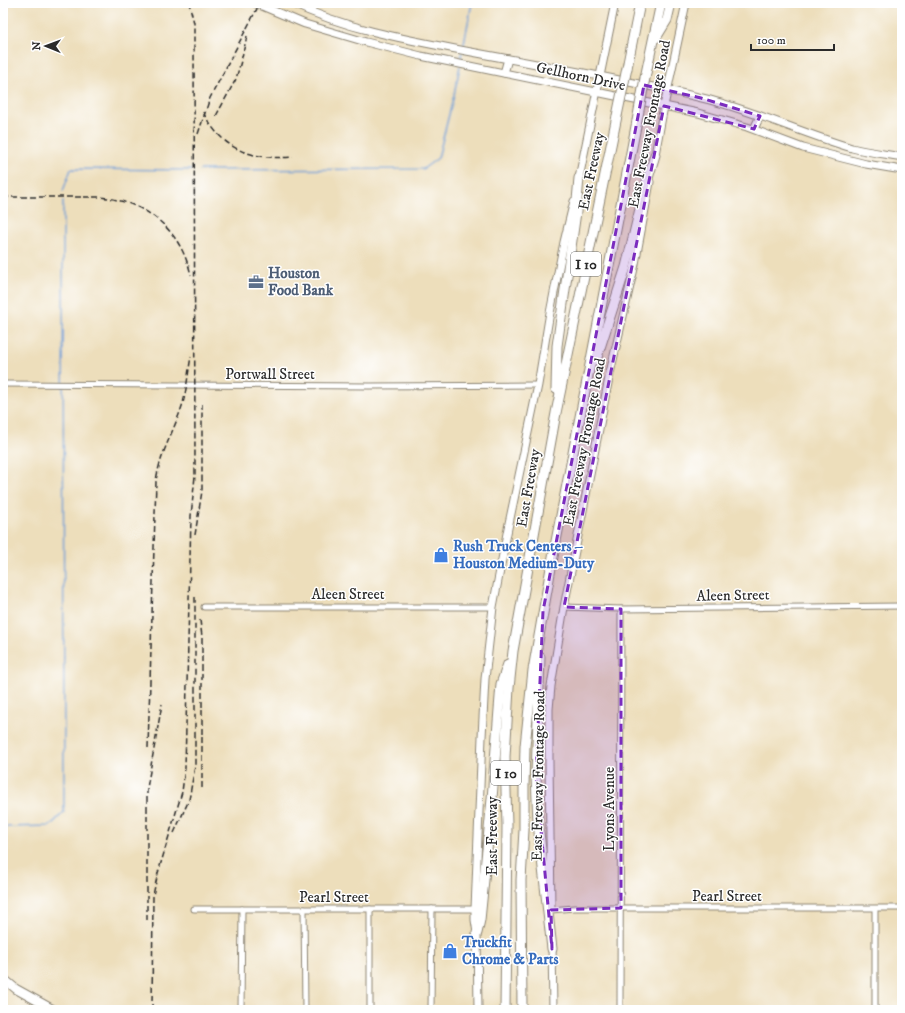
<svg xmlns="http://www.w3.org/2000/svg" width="905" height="1013" viewBox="0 0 905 1013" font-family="'IM FELL DW Pica',serif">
<rect width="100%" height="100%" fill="#fff"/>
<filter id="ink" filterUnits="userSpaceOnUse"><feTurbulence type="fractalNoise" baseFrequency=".025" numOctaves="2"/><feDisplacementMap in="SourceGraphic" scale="8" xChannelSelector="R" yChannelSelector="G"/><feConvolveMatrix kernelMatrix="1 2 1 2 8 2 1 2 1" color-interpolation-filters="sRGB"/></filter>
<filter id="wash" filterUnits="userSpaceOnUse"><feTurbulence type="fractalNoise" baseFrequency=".012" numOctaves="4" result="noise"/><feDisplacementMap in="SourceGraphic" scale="16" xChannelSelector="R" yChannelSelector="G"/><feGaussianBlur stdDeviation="0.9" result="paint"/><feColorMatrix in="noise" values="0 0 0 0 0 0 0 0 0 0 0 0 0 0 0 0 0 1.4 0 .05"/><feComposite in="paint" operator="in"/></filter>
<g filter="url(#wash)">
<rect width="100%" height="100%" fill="#eddebb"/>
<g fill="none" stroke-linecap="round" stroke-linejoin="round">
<!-- stream -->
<g stroke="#6d9dd6" stroke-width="1.5">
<path d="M463,48L472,3"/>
<path d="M460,62L462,52"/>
<path d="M200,170L423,169L438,158L454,95L460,66"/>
<path d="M63,191L71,169L191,170"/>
<path d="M3,827L50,826L64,812L63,201"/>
</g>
</g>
</g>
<g filter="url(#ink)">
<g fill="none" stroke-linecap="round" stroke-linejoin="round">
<!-- minor casing -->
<g stroke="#8c8473" stroke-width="7">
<g id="minor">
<path d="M3,384L369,386L538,385"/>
<path d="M204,607H493"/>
<path d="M564,607L621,609L902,606"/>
<path d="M194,909H475"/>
<path d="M304,909L305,1010"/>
<path d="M875,909V1010"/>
<path d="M551,910L574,908H902"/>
<path d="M241,1010L242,909"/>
<path d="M370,1010V909"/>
<path d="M431,1010L432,909"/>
<path d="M620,1010L621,609"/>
</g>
</g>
<!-- secondary casing -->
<g stroke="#8c8473" stroke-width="9">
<g id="secondary">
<path d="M255,3L305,24L366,42L421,56L698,113L747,127L803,148L866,164L902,170"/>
<path d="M291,3C352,32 421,42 487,55C559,68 631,81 702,98C753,110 801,133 852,148C868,152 885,154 902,157"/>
<path d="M504,73L508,59"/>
<path d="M754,129L760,116"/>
<path d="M654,160L664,106L686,3"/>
<path d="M578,183L615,3"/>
<path d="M551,908L549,763V709L551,686L564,607L610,373L635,264L650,182"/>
<path d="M552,944L553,1010"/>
<path d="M478,1010L477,933L475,920V909L482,737L485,679L493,607L508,528L538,385L549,318L564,242L574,201"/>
</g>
</g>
<!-- primary casing -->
<g stroke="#8c8473" stroke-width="10">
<path id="primary" d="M3,978L16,989L54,1010"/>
</g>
<!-- motorway casing -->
<g stroke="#8c8473" stroke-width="11">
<g id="motorway">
<path d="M656,38L667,20L671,3"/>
<path d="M627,68L640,3"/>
<path d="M645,78L661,3"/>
<path d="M596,360L626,267L645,188L655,155"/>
<path d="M556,389L557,346L576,212L579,178"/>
<path d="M540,657L536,776L538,823L552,949"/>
<path d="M477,933L480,920L492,799L501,684L508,664"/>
<path d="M505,1010L507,825L505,757L509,688L513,651L556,413L617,116"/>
<path d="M522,1010L521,880L524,830V786L525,746L533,670L552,562L637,121"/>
</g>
</g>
<!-- minor -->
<use href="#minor" stroke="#fff" stroke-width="5"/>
<!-- secondary -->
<use href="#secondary" stroke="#fff" stroke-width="7"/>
<!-- primary -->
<use href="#primary" stroke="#fff" stroke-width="8"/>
<!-- motorway -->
<use href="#motorway" stroke="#fff" stroke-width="9"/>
<!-- rail -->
<g stroke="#2b2b2b" stroke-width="1.5" stroke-dasharray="6 3" stroke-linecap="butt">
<path d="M203,112C223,151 252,160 293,157"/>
<path d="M216,116L236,79L241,61L247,36"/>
<path d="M198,134L210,98L260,3"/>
<path d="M3,197H101C148,203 180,229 191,275"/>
<path d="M195,535L202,491V404"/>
<path d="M200,620L202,637V791"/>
<path d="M148,748L156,481C160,453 175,429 183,403C187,388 188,372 191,357"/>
<path d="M174,833L189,800L195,766V597"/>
<path d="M147,920V788L162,704"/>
<path d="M152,1010L153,895L158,873L182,792L185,768L191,516L195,476L194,34V23L189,3"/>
</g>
<!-- motorway-bridge casing -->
<g stroke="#8c8473" stroke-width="11" stroke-linecap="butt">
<g id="motorway-bridge">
<path d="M617,116L627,68"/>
<path d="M637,121L645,78"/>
</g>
</g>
<!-- motorway-bridge -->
<use href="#motorway-bridge" stroke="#fff" stroke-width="9"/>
</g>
</g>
<!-- marked area -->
<path fill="#7b2cbf" fill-opacity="0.2" stroke="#7b2cbf" stroke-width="3" stroke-dasharray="8 5" stroke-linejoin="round" d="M644,85L701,98L760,116L754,129L664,106L564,607L621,609V908L551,910L552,949L536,776L543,611Z"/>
<!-- icons -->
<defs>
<g id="office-bare" transform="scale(1.2)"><path d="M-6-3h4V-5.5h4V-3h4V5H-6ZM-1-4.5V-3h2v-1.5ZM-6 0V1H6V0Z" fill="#5c6f8a" stroke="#fff" stroke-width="2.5" paint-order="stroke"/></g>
<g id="shop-bare" transform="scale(1.2)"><path d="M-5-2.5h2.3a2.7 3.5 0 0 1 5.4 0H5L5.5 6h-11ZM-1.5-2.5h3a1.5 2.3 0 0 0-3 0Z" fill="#3f7fe0" stroke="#fff" stroke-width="2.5" paint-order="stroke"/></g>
</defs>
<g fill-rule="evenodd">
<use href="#office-bare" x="256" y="282"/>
<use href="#shop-bare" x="441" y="555"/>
<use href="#shop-bare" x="450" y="951"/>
</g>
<g text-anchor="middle" stroke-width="3" stroke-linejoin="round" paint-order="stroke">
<!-- shield labels -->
<g fill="#fff" stroke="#6b6b6b" stroke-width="1">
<rect x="571" y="252" width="30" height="24" rx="3"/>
<rect x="491" y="761" width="30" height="24" rx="3"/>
</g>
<g font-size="14" font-weight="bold" fill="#2b2b2b">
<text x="586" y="269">I 10</text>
<text x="506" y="778">I 10</text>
</g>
<!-- street labels -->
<g font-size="15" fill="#2b2b2b" stroke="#fff">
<text transform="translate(581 76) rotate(12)" y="5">Gellhorn Drive</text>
<text transform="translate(649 124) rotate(-79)" y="5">East Freeway Frontage Road</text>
<text transform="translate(591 171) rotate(-78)" y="5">East Freeway</text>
<text x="270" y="379">Portwall Street</text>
<text transform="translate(584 442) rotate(-79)" y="5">East Freeway Frontage Road</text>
<text transform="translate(528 488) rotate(-80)" y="5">East Freeway</text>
<text x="348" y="599">Aleen Street</text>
<text transform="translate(733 595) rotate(-1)" y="5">Aleen Street</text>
<text transform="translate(538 776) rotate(-89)" y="5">East Freeway Frontage Road</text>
<text transform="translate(609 809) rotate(-90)" y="5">Lyons Avenue</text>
<text transform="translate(492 836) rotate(-90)" y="5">East Freeway</text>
<text x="727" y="901">Pearl Street</text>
<text x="334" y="902">Pearl Street</text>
</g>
<!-- service labels -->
<g font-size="15" font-weight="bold" fill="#4e5e75" stroke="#fff" text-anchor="start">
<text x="268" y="278">Houston<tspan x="268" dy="17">Food Bank</tspan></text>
</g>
<!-- shop labels -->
<g font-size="15" font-weight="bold" fill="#366cbe" stroke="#fff" text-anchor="start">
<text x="453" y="551">Rush Truck Centers –<tspan x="453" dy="17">Houston Medium-Duty</tspan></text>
<text x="462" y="947">Truckfit<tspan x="462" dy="17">Chrome &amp; Parts</tspan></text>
</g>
</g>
<!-- margin -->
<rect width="905" height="1013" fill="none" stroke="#fff" stroke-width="16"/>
<!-- north arrow -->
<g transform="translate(46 46) rotate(271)" stroke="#ffffff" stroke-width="3" paint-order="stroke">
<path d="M0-3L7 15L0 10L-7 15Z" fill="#2b2b2b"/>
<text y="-6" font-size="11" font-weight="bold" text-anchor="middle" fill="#2b2b2b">N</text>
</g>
<!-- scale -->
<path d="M751 44v6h83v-6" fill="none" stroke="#2b2b2b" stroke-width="2"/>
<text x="757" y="44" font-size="12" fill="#2b2b2b" stroke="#ffffff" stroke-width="3" paint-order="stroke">100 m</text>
</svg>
